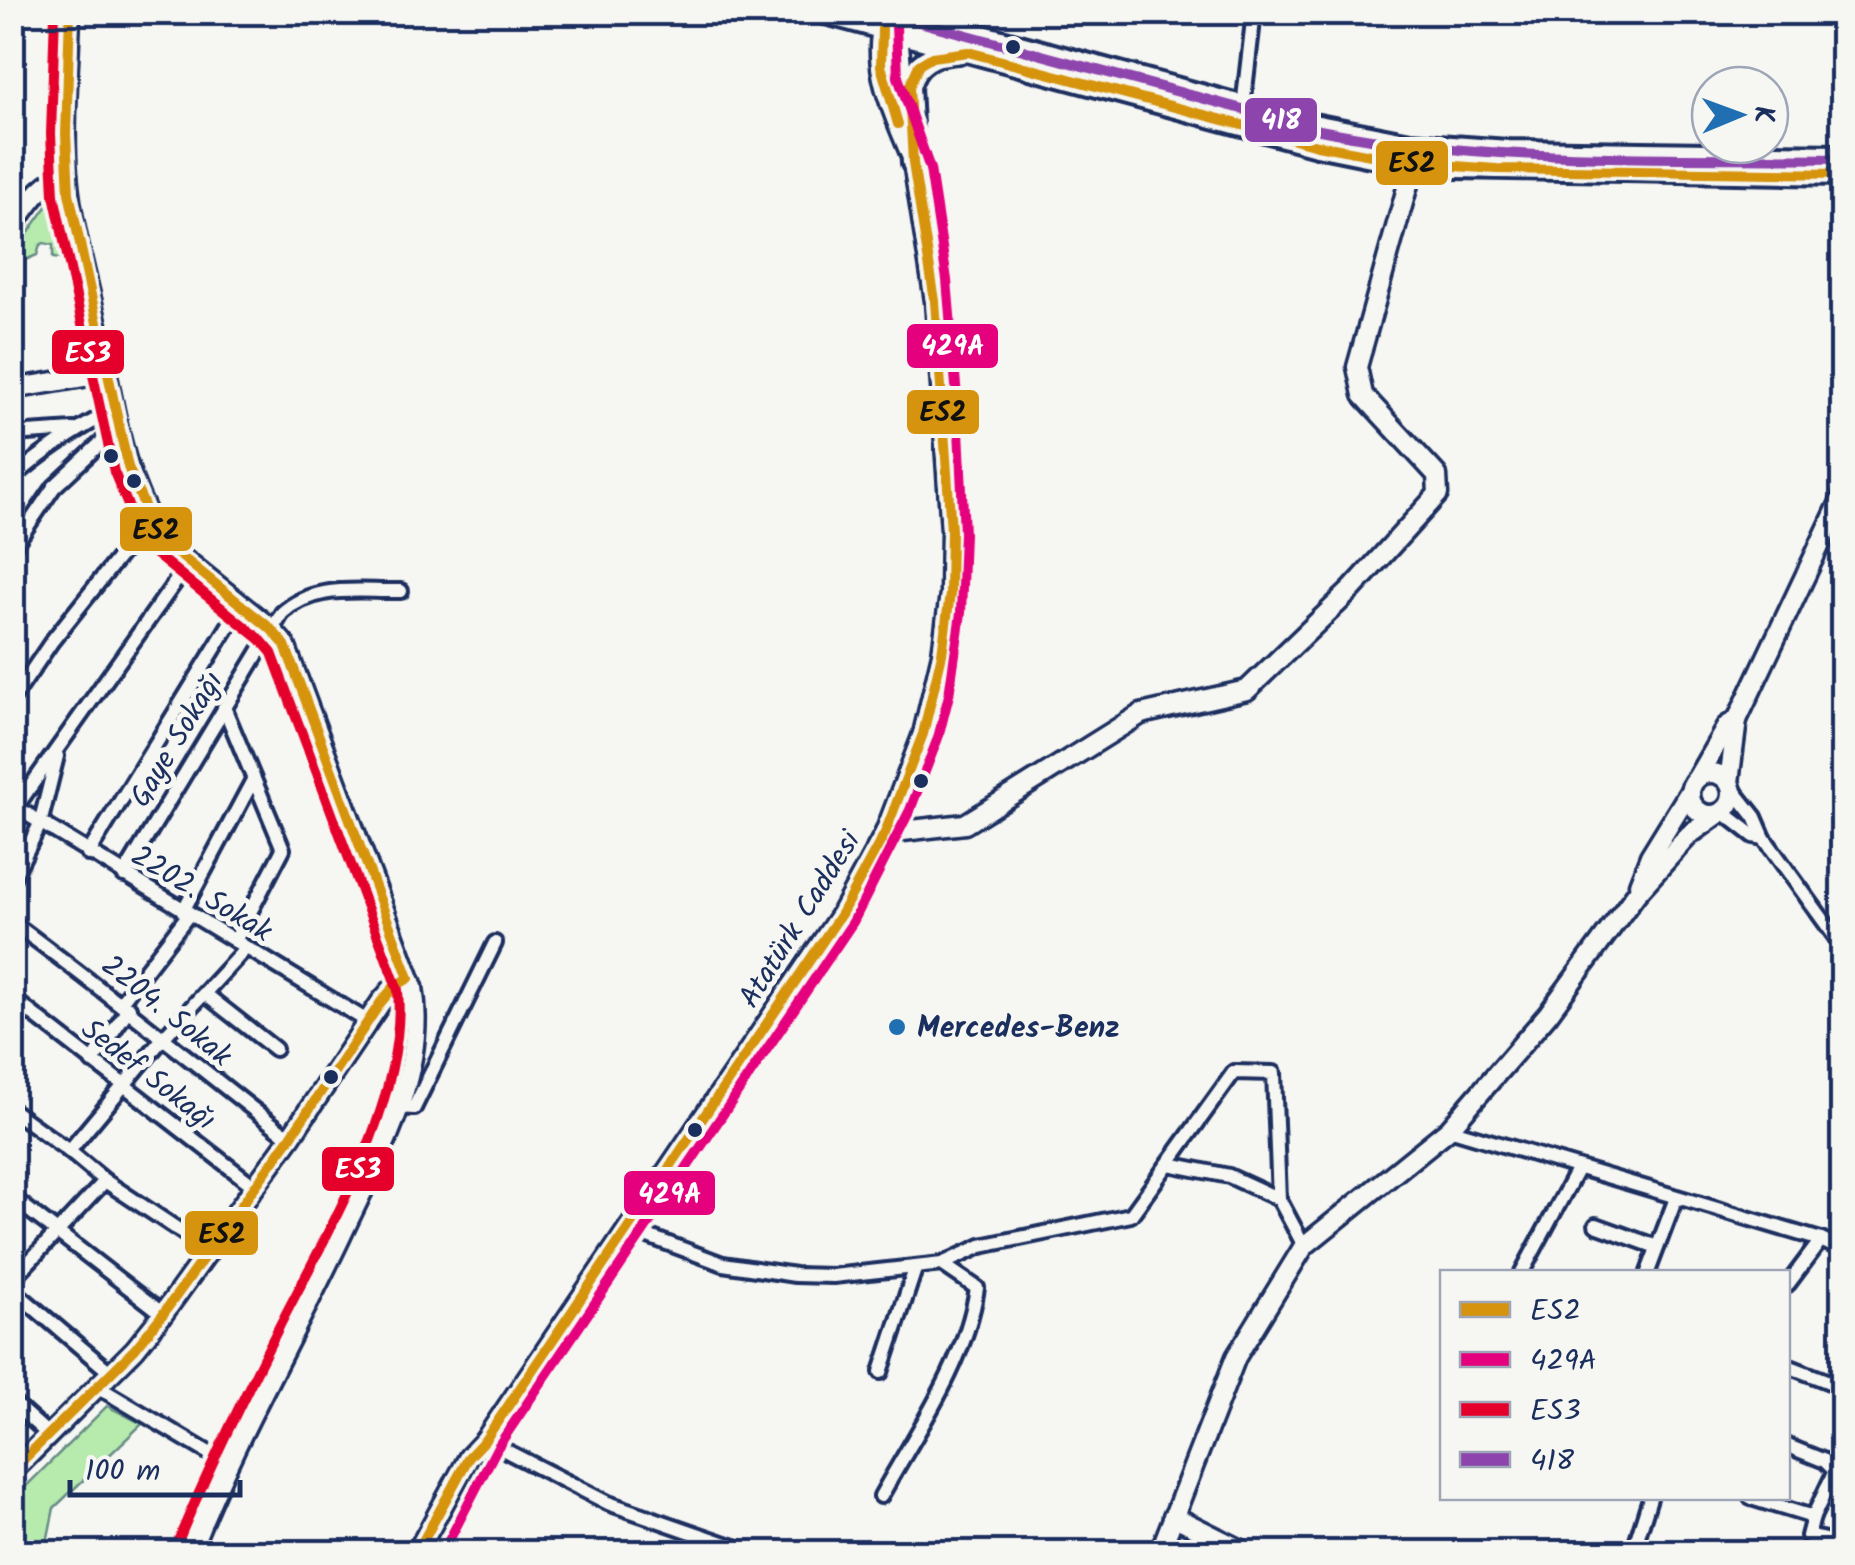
<svg xmlns="http://www.w3.org/2000/svg" width="1855" height="1565" viewBox="0 0 1855 1565" font-family="Kalam,sans-serif">
<rect width="100%" height="100%" fill="#f6f6f2"/>
<filter id="ink" filterUnits="userSpaceOnUse"><feTurbulence type="fractalNoise" baseFrequency=".01" numOctaves="2"/><feDisplacementMap in="SourceGraphic" scale="20" xChannelSelector="R" yChannelSelector="G"/><feConvolveMatrix kernelMatrix="1 2 1 2 8 2 1 2 1" color-interpolation-filters="sRGB"/></filter>
<g filter="url(#ink)">
<!-- green -->
<g fill="#b6ebad" stroke="#688d86" stroke-width="2.5">
<path d="M51,201H55L57,207L67,260L53,258V245L44,243L40,245L37,255L13,265V254Z"/>
<path d="M107,1406L142,1424L54,1508L45,1552H13V1499Z"/>
</g>
<g fill="none" stroke-linecap="round" stroke-linejoin="round">
<!-- street casing -->
<g stroke="#1b2f5e" stroke-width="20">
<g id="street">
<path d="M1243,107L1254,12"/>
<path d="M12,434L74,430"/>
<path d="M12,479C44,450 78,429 115,409"/>
<path d="M12,549L54,487L119,426"/>
<path d="M12,700L52,641L149,519"/>
<path d="M224,707L283,849L235,941"/>
<path d="M1732,788L1755,817L1764,838L1842,946"/>
<path d="M12,805L367,1021"/>
<path d="M16,807L188,564"/>
<path d="M1723,812L1754,836L1764,838"/>
<path d="M88,854L242,604"/>
<path d="M124,875L282,613C315,583 358,592 401,591"/>
<path d="M12,880L40,824L57,756"/>
<path d="M183,911L253,780"/>
<path d="M12,922C107,992 197,1066 290,1138"/>
<path d="M205,994L275,1049"/>
<path d="M12,998L255,1187"/>
<path d="M121,1002L189,914"/>
<path d="M92,1062L129,1008"/>
<path d="M397,1107L414,1108L495,943"/>
<path d="M12,1110L69,1151"/>
<path d="M1449,1129L1821,1240L1842,1250"/>
<path d="M1169,1164L1229,1176L1279,1199"/>
<path d="M12,1197L163,1314"/>
<path d="M1596,1225L1657,1247"/>
<path d="M629,1229L723,1264L795,1275L833,1276L942,1264L981,1246L1131,1215L1234,1072L1274,1073L1279,1199L1304,1246"/>
<path d="M209,1250L105,1181L69,1151L164,1037L246,948"/>
<path d="M1522,1272L1578,1168"/>
<path d="M1648,1272L1676,1198"/>
<path d="M12,1280L105,1181"/>
<path d="M1788,1284L1821,1240"/>
<path d="M12,1289L111,1373"/>
<path d="M1788,1366L1842,1387"/>
<path d="M881,1372L915,1269"/>
<path d="M98,1387L229,1465"/>
<path d="M12,1402L49,1435"/>
<path d="M485,1440L608,1503L749,1552"/>
<path d="M881,1496C917,1431 966,1363 977,1288L942,1264"/>
<path d="M1751,1498L1813,1517L1835,1471L1825,1461L1788,1446"/>
<path d="M1813,1517L1808,1536L1842,1544"/>
<path d="M1633,1552L1650,1498"/>
</g>
</g>
<!-- secondary casing -->
<g stroke="#1b2f5e" stroke-width="25">
<g id="secondary">
<path d="M70,12C69,66 63,121 67,174C71,225 86,275 97,325C113,397 120,483 166,544L270,628L285,645L413,987C428,1073 377,1159 342,1234C292,1340 232,1443 190,1552"/>
<path d="M882,29C873,72 894,114 910,153"/>
<path d="M898,34L904,98"/>
<path d="M12,227C28,206 40,182 67,175"/>
<path d="M12,389L107,373"/>
<circle cx="1711" cy="794" r="21"/>
<path d="M1697,778L1727,726L1737,720"/>
<path d="M1729,782L1737,720L1842,498"/>
<path d="M885,833L965,824L1141,714L1247,690L1352,589L1438,494L1437,475L1363,395L1357,367L1414,163"/>
<path d="M1639,884L1650,856L1690,791"/>
<path d="M12,1472L135,1349L163,1314L290,1138L381,1002L394,987L409,978"/>
<path d="M1173,1516L1245,1552"/>
<path d="M417,1552L469,1457L485,1440L841,914L885,833L923,734L942,654L950,594L951,530L935,301L911,149"/>
<path d="M1160,1552L1236,1357L1304,1246L1449,1129L1548,1014L1636,894L1689,835L1717,815"/>
</g>
</g>
<!-- primary casing -->
<g stroke="#1b2f5e" stroke-width="28">
<g id="primary">
<path d="M822,12L1317,145L1386,159L1456,167L1842,174"/>
<path d="M894,12L1308,124L1410,144L1508,151L1842,156"/>
<path d="M913,163L909,87C915,62 934,53 958,52"/>
</g>
</g>
<!-- street -->
<use href="#street" stroke="#f6f6f2" stroke-width="12"/>
<!-- secondary -->
<use href="#secondary" stroke="#f6f6f2" stroke-width="18"/>
<!-- primary -->
<use href="#primary" stroke="#f6f6f2" stroke-width="20"/>
<!-- bus-1 casing -->
<g stroke="#f6f6f2" stroke-width="18">
<g id="bus-1">
<path d="M70,12L66,134L69,193L128,467L150,520L166,544L270,628L285,645L409,978"/>
<path d="M882,29L881,66L898,124"/>
<path d="M12,1471L135,1349L163,1314L290,1138L381,1002L394,987L409,978"/>
<path d="M417,1552L469,1457L485,1440L841,914L885,833L923,734L942,654L950,594L951,530L935,301L913,163L909,87L919,65L932,57L968,52L1317,145L1414,163L1497,169L1842,174"/>
</g>
</g>
<!-- bus-2 casing -->
<g stroke="#f6f6f2" stroke-width="18">
<path id="bus-2" d="M443,1552L497,1448L853,922L910,810L938,738L949,695L961,613L964,533L958,409L947,280L930,169L898,77L896,25L890,16L879,12"/>
</g>
<!-- bus-3 casing -->
<g stroke="#f6f6f2" stroke-width="18">
<path id="bus-3" d="M55,12L51,134L54,195L114,472L137,527L154,553L260,639L272,653L398,990C407,1101 330,1227 280,1325C243,1398 207,1471 176,1546"/>
</g>
<!-- bus-4 casing -->
<g stroke="#f6f6f2" stroke-width="18">
<path id="bus-4" d="M882,12L1320,130C1491,165 1669,156 1842,159"/>
</g>
<!-- bus-1 -->
<use href="#bus-1" stroke="#d6940e" stroke-width="10"/>
<!-- bus-2 -->
<use href="#bus-2" stroke="#e5007d" stroke-width="10"/>
<!-- bus-3 -->
<use href="#bus-3" stroke="#e4002b" stroke-width="10"/>
<!-- bus-4 -->
<use href="#bus-4" stroke="#8e44ad" stroke-width="10"/>
</g>
</g>
<!-- markers -->
<g fill="#1b2f5e" stroke="#f6f6f2" stroke-width="4">
<circle cx="1013" cy="47" r="9"/>
<circle cx="111" cy="456" r="9"/>
<circle cx="134" cy="481" r="9"/>
<circle cx="921" cy="781" r="9"/>
<circle cx="331" cy="1077" r="9"/>
<circle cx="695" cy="1130" r="9"/>
</g>
<circle fill="#1f6fb2" stroke="#f6f6f2" stroke-width="4" cx="897" cy="1027" r="10"/>
<g text-anchor="middle" stroke-width="10" stroke-linejoin="round" paint-order="stroke">
<!-- street labels -->
<g font-size="30" fill="#1b2f5e" stroke="#f6f6f2">
<text transform="translate(176 739) rotate(-59)" y="10">Gaye Sokağı</text>
<text transform="translate(202 893) rotate(31)" y="10">2202. Sokak</text>
<text transform="translate(799 919) rotate(-58)" y="10">Atatürk Caddesi</text>
<text transform="translate(167 1010) rotate(39)" y="10">2204. Sokak</text>
<text transform="translate(149 1074) rotate(38)" y="10">Sedef Sokağı</text>
</g>
<!-- poi labels -->
<g font-size="30" font-weight="bold" fill="#1b2f5e" stroke="#f6f6f2" text-anchor="start">
<text x="917" y="1037">Mercedes-Benz</text>
</g>
</g>
<g stroke="#f6f6f2" stroke-width="4">
<rect x="1243" y="96" width="76" height="48" rx="10" fill="#8e44ad"/>
<rect x="1374" y="139" width="76" height="48" rx="10" fill="#d6940e"/>
<rect x="905" y="322" width="95" height="48" rx="10" fill="#e5007d"/>
<rect x="50" y="328" width="76" height="48" rx="10" fill="#e4002b"/>
<rect x="905" y="388" width="76" height="48" rx="10" fill="#d6940e"/>
<rect x="118" y="505" width="76" height="48" rx="10" fill="#d6940e"/>
<rect x="320" y="1145" width="76" height="48" rx="10" fill="#e4002b"/>
<rect x="622" y="1169" width="95" height="48" rx="10" fill="#e5007d"/>
<rect x="183" y="1209" width="77" height="48" rx="10" fill="#d6940e"/>
</g>
<g font-size="28" text-anchor="middle" font-weight="bold" fill="#fff">
<text x="1281" y="129">418</text>
<text x="953" y="355">429A</text>
<text x="88" y="362">ES3</text>
<text x="358" y="1178">ES3</text>
<text x="670" y="1203">429A</text>
</g>
<g font-size="28" text-anchor="middle" font-weight="bold" fill="#111">
<text x="1412" y="172">ES2</text>
<text x="943" y="421">ES2</text>
<text x="156" y="539">ES2</text>
<text x="222" y="1243">ES2</text>
</g>
<!-- margin -->
<rect width="1855" height="1565" fill="none" stroke="#f6f6f2" stroke-width="50"/>
<rect x="25" y="25" width="1805" height="1515" fill="none" stroke="#1b2f5e" stroke-width="4" filter="url(#ink)"/>
<!-- legend -->
<rect x="1440" y="1270" width="350" height="230" fill="#f6f6f2" stroke="#9ea6b7" stroke-width="2.5"/>
<rect x="1460" y="1302" width="50" height="15" fill="#d6940e" stroke="#9ea6b7" stroke-width="2.5"/>
<text x="1530" y="1320" font-size="30" fill="#1b2f5e">ES2</text>
<rect x="1460" y="1352" width="50" height="15" fill="#e5007d" stroke="#9ea6b7" stroke-width="2.5"/>
<text x="1530" y="1370" font-size="30" fill="#1b2f5e">429A</text>
<rect x="1460" y="1402" width="50" height="15" fill="#e4002b" stroke="#9ea6b7" stroke-width="2.5"/>
<text x="1530" y="1420" font-size="30" fill="#1b2f5e">ES3</text>
<rect x="1460" y="1452" width="50" height="15" fill="#8e44ad" stroke="#9ea6b7" stroke-width="2.5"/>
<text x="1530" y="1470" font-size="30" fill="#1b2f5e">418</text>
<!-- north arrow -->
<g transform="translate(1740 115) rotate(89)"><circle r="48" fill="#f6f6f2" stroke="#9ea6b7" stroke-width="2.5"/>
<path d="M0-8L18 38L0 25L-18 38Z" fill="#1f6fb2"/>
<text y="-15" font-size="28" font-weight="bold" text-anchor="middle" fill="#1b2f5e">K</text>
</g>
<!-- scale -->
<path d="M70 1480v15h170v-15" fill="none" stroke="#1b2f5e" stroke-width="5"/>
<text x="85" y="1480" font-size="30" fill="#1b2f5e" stroke="#f6f6f2" stroke-width="8" paint-order="stroke">100 m</text>
</svg>
